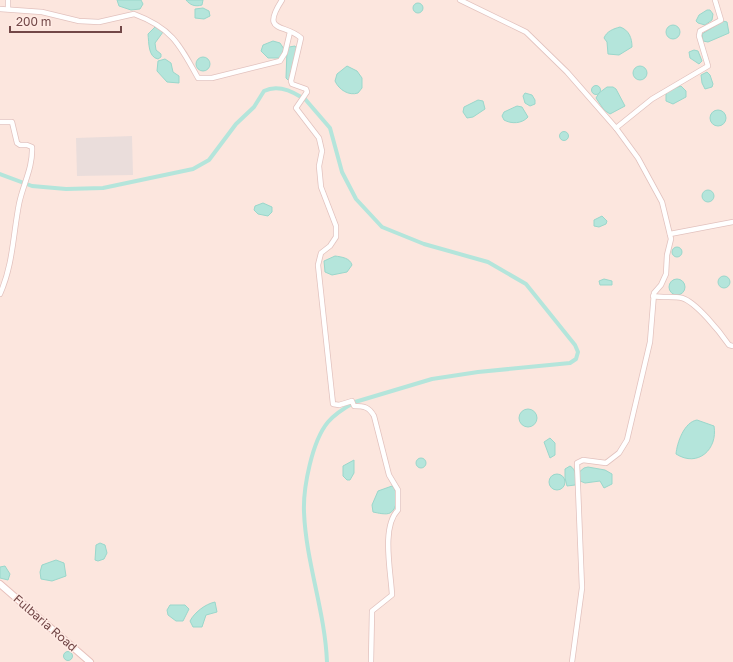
<svg xmlns="http://www.w3.org/2000/svg" width="733" height="662" viewBox="0 0 733 662" font-family="'Golos Text',sans-serif">
<rect width="100%" height="100%" fill="#fce6de"/>
<!-- industrial -->
<path fill="#eadddb" d="M132,136L133,175L77,176L76,138Z"/>
<!-- water -->
<g fill="#b4e5db" stroke="#9ad7cb">
<path d="M117,0H141L143,4L140,9L131,10L119,6Z"/>
<path d="M186,0H203L202,5C195,7 190,5 186,0Z"/>
<circle cx="418" cy="8" r="5"/>
<path d="M203,8L209,11L210,16L204,19L195,18V9Z"/>
<path d="M707,10H710L713,14L712,20L705,25L698,23L696,21L699,15Z"/>
<path d="M723,21L727,22L729,33L708,42L703,41L702,34Z"/>
<circle cx="673" cy="32" r="7"/>
<path d="M155,27L163,32L155,43L156,50L161,54V57L158,59C148,57 149,43 148,34Z"/>
<path d="M620,27C629,30 632,38 632,47L619,55L608,54L607,42L604,38C607,31 613,29 620,27Z"/>
<path d="M273,41L280,43L284,49L280,58H268L261,51L263,45Z"/>
<path d="M295,46L297,49L289,81L286,78L287,50L289,47Z"/>
<path d="M694,50L698,51L702,61L699,64L690,58L689,52Z"/>
<circle cx="203" cy="64" r="7"/>
<path d="M165,59L171,63L173,72L179,76V83L167,82L157,71L158,61Z"/>
<path d="M347,66L357,71L362,78V88L358,93C349,96 339,90 335,81L337,74Z"/>
<circle cx="640" cy="73" r="7"/>
<path d="M707,72L710,75L713,84L712,87L705,89L702,83L701,75Z"/>
<circle cx="596" cy="90" r="4.5"/>
<path d="M681,86L686,91V97L673,104L666,101V94L671,89Z"/>
<path d="M607,87H613L616,89L625,106L610,114L604,110L596,98L599,93Z"/>
<path d="M525,93L532,95L535,100V104L530,106L525,103L523,96Z"/>
<path d="M478,100L483,101L485,109L473,117L467,118L463,112L464,107Z"/>
<path d="M517,106L522,107L528,117C522,124 511,124 504,120L502,116L504,112Z"/>
<circle cx="718" cy="118" r="8"/>
<circle cx="564" cy="136" r="4.5"/>
<circle cx="708" cy="196" r="6"/>
<path d="M263,203L272,207V212L268,216L258,214L254,210L255,206Z"/>
<path d="M602,216L607,221L606,224L599,227L594,226V220Z"/>
<circle cx="677" cy="252" r="5"/>
<path d="M335,256C342,257 350,258 352,265L347,272L332,275L325,272L324,261Z"/>
<circle cx="724" cy="282" r="6"/>
<circle cx="677" cy="287" r="8"/>
<path d="M604,279L612,281V285H600L599,281Z"/>
<circle cx="528" cy="418" r="9"/>
<path d="M697,420L714,426C718,449 698,468 676,454C677,443 684,422 697,420Z"/>
<path d="M550,438L555,443V455L550,458L544,442Z"/>
<circle cx="421" cy="463" r="5"/>
<path d="M354,460V473L350,480H347L343,476V466Z"/>
<path d="M570,466C576,469 578,480 575,485L567,486L565,478V469Z"/>
<path d="M588,467L605,470L612,474V484L604,488L600,481L585,483L580,481L578,473L584,468Z"/>
<circle cx="557" cy="482" r="8"/>
<path d="M392,486C399,491 398,509 390,513C386,515 378,513 373,512L372,505L378,491Z"/>
<path d="M100,543L105,545L107,553L104,559L98,561L95,560L96,545Z"/>
<path d="M56,560L64,563L66,576L52,581L41,579L40,572L42,565Z"/>
<path d="M5,566L10,574L8,580L0,578V567Z"/>
<path d="M215,602L217,612L206,615L202,627H193L190,621C194,613 205,604 215,602Z"/>
<path d="M170,605H185L189,609L183,621H176L168,615L167,610Z"/>
<circle cx="68" cy="656" r="4.5"/>
</g>
<g fill="none" stroke-linecap="round" stroke-linejoin="round">
<!-- canal -->
<g stroke="#b4e5db" stroke-width="4">
<path d="M305,99L330,128L342,172L356,199L382,227L424,244L488,262L526,284L575,345L578,352L576,359L570,363L478,372L432,379L355,402C346,407 335,414 328,422C312,441 303,488 304,512C306,563 325,611 327,662"/>
<path d="M0,174L32,186L66,189L103,188L193,169L209,160L236,124L254,107L264,91C276,85 290,90 301,97"/>
</g>
<!-- street casing -->
<g stroke="#e2c2be" stroke-width="6">
<g id="street">
<path d="M8,0V9"/>
<path d="M282,0C260,34 285,23 301,38L291,81L292,84L306,89L307,92L296,108L319,138L322,151L319,166L321,187L336,226V237L330,246L321,253L318,265L333,404L339,405L352,401L354,406C364,406 369,407 374,416L389,475L398,490V510C381,527 391,572 392,595L372,611L371,662"/>
<path d="M460,0L526,32L567,72L616,128"/>
<path d="M0,9L42,12L79,21L99,22L134,14C172,28 180,45 198,78H212L280,61L285,53L290,32"/>
<path d="M0,122H12L17,143L20,145H27L32,147C33,168 23,184 19,204C13,235 13,265 0,294"/>
<path d="M670,234L733,222"/>
<path d="M653,296C663,298 674,296 682,298C696,302 720,332 729,345L733,346"/>
<path d="M572,662L582,588L577,463L583,460L606,463L619,453L627,440L650,342L654,293L661,285L666,274L667,255L671,239L662,202L638,158L616,128L652,99L708,66L699,36L700,31L721,20L715,0"/>
</g>
</g>
<!-- secondary casing -->
<g stroke="#e7c0bb" stroke-width="8">
<path id="secondary" d="M0,584L90,662"/>
</g>
<!-- street -->
<use href="#street" stroke="#fff" stroke-width="4.5"/>
<!-- secondary -->
<use href="#secondary" stroke="#fff" stroke-width="6"/>
</g>
<g text-anchor="middle" stroke-width="3" stroke-linejoin="round" paint-order="stroke">
<!-- street labels -->
<g font-size="12" fill="#724747" stroke="#ffebe4">
<text transform="translate(45 623) rotate(41)" y="4">Fulbaria Road</text>
</g>
</g>
<!-- scale -->
<path d="M10 26v6h111v-6" fill="none" stroke="#724747" stroke-width="2"/>
<text x="16" y="26" font-size="12" fill="#724747" stroke="#ffebe4" stroke-width="3" paint-order="stroke">200 m</text>
</svg>
